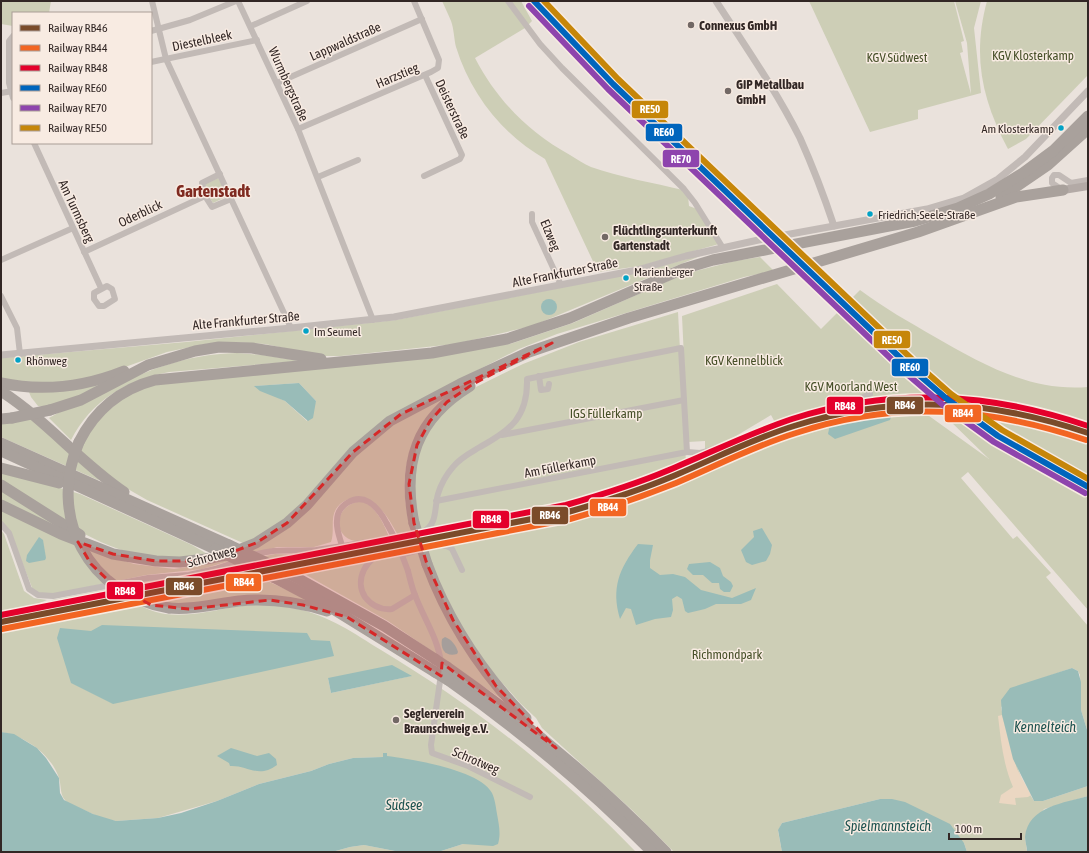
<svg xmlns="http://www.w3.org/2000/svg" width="1089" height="853" viewBox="0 0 1089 853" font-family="'Asap Condensed',sans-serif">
<rect width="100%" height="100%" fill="#eae2dc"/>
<!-- green -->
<g fill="#cdceb6" fill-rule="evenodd">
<path d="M1,1H51L49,13H13V26L1,24Z"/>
<path d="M442,1H521L532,21L525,28L475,58C497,100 528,132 570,155C577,159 584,164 591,167C619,177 654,183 683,190L688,196L689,206L697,209L719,244L640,266L598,272L545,159C503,135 471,95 456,47C454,39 454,29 451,21C448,14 445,7 442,1Z"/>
<path d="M809,1H954L964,41L961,42L963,52L960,53L971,94L967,43L955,1H981L974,28L981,93L918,110V119L870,132Z"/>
<path d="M987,1H1088V75L1026,139L1008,149C982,100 972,56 987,1Z"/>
<path d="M218,178L227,194L226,197L213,203L204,189V185Z"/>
<path d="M705,254L532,326L455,344L341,356H322L265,344L232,342L205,344L167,352L114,371L67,384L1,380V358L186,342L396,320L640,272Z"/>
<path d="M760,257L774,271L744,277L557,334L519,349L476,371L382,422L349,449L304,501L285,519L245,544L147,500L121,485L79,452L92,423L130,393L149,385L510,344L573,323L684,274L735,261ZM299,383L316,401L307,421L285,401L255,386Z"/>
<path d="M777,284L821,329L860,290C884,308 909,322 935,337C982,364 1031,392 1088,387V610L968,472L961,478L1013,539L1017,536L1051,573L1046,577L1088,626V733L1081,710L1080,675L1078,671L1072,668L1043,678L1001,707L1008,741L1023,783L1034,801H1043L1088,786V796L1044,809L1025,837L1027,852H967L964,843L880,799L782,823L778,831L782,852H674L632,810L542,728L536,718L520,703L476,653L445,598L426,551L459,543L457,542L569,518L648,492L775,436L804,426L838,417L862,413L904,411L918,408L989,459L945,416L914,396L873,400L842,406L777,426L771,415L731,439L705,451V441L688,442L682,316Z"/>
<path d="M678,312L686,464L661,475L591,499L420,534L413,509L417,452L440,413L472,389L523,364L579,342Z"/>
<path d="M237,353L263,355L300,361L169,372C126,380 91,401 71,440L49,418C66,408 84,400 102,392C151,369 182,355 237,353Z"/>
<path d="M105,381C89,392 58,409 38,406L31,397L29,392Z"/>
<path d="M449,394C405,434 397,476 411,532L398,535C393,527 388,516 381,510C368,498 347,492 336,509C330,519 335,531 331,542L314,547H277L202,569L146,575L44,596L33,590L9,529L1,521V507L115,558L134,564L174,569L220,562L254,549L386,428Z"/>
<path d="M32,419L99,479L98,480L1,437V423Z"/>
<path d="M1,470L80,494L192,545L209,555C196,556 181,560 167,559C103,555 53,515 1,481Z"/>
<path d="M1,490L68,533L1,501Z"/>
<path d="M363,501C377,509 383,522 389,537C380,538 365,543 355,541C331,536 334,503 363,501Z"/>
<path d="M1,530L4,534L24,591L34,598L47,600L32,606L31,611L1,617Z"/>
<path d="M415,545L424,570L506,702L388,621L292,567Z"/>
<path d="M351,548L39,610L38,608L48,605L52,600L165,578L275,554L302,555Z"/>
<path d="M254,575L318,604L291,599L184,608L142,596Z"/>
<path d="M126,599C138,605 152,612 165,614C188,617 212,611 234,607C255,604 277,604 297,609C328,615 355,634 381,650C474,706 561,774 636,852H438L463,844H472L383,753V757L353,758L329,764L311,771L259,784L217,801L158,818L116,821L104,819L68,803C59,796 62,788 59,778C51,754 25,736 1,732V623ZM411,676L331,693L328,678Z"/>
<path d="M364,845L400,852H332L350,847Z"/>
</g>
<!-- sand -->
<path fill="#ebd7c2" d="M1002,715L1017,769L1031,795L1028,797L1015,798L1016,805L999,803L1001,795L1013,787C1003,764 1001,741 998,716Z"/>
<!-- water -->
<g fill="#99bcb8">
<circle cx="549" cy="307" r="8"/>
<path d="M299,383L316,401L313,418L308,421L285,401L260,391L254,386Z"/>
<path d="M886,414L891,417L890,420L835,439L828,434L830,424L845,419Z"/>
<path d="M762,528L772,545L770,554L766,561L752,565L746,562L741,550L754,537L753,531Z"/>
<path d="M39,537L43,540L46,558L45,560L29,563L26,561L27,555Z"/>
<path d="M638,544L653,545L650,560V568L660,575L673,574L685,577L701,590L732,598L756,588L751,600L741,604H716L705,609L688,613L685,611L682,599L677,596L672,599L673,610L671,617L655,619L636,625L631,609L626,608L620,619C611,588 619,569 638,544Z"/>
<path d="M710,562L720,568L723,576L731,582L733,586L730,592H724L720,589L719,583H712L703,575H693L687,569L689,564Z"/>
<path d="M102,625L307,633L311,640L330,641L334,656L113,704L71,683L57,638L60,628L91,631Z"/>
<path d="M445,637C451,639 456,645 458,652L457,654C446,657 440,650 442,639Z"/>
<path d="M392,665L412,676L331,693L328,678Z"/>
<path d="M1072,668L1078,671L1081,682V710L1088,733V786L1043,801H1034L1013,759L1002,715L1001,700L1010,688Z"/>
<path d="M1,732L14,734L37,748L46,758L59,778L60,793L64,800L93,814L116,821L158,818L181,813L217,801L259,784L311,771L329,764L353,758L383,757V753H387V756C412,759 480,770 492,793C495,799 496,808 497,814C499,825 501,834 498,844L493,846L463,844L438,852H400L364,845L350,847L332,852H1Z"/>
<path d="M231,748L257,756L269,753L276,759L277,765C258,779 248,765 230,766L229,763L217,756Z"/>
<path d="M1088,796V852H1027C1027,847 1025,841 1025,837C1028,806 1065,803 1088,796Z"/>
<path d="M880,799H892L905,802L950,824L964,843L967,852H782L778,830L782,823Z"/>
</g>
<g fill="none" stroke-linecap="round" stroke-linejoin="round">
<!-- minor -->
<g stroke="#c2bab6" stroke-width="6">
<path d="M152,1L166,59L291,328"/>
<path d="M238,1L298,129L373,320"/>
<path d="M508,1L540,44L562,68L684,189L695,203L723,248"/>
<path d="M251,26L307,1"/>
<path d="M151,31L190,20L236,1"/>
<path d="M13,36L9,41V83L13,98"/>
<path d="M151,62L257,40"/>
<path d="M277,83L422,19"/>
<path d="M1,93L13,91"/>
<path d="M298,129L431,72L438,68L439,60L414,1"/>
<path d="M34,143L101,288"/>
<path d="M220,174L202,183L205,196L212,207L231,199"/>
<path d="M424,176L460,159L462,155L425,75"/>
<path d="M318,177L358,160"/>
<path d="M1061,189L1052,183V178L1054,175H1059L1071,183L1088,180"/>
<path d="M532,214V222L561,285"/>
<path d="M84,252L205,196"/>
<path d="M1,260L73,228"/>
<path d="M107,286L112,289L115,299L104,306H99L94,299V293Z"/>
<path d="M1,296L17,328L20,354"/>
<path d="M539,376L541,390L548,389L549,384"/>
<path d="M502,435L684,400"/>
<path d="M687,452L700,453L708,451L793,418L857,400L870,394"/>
<path d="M1,524L9,533L29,589L38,595L53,596L148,578L189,575L215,569L239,561"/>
<path d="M342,546C340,538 336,529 337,521C337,505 355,494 369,502C377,507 383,516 387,524"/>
<path d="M251,556C275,547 292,552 316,550C352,545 387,539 423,532C438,524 434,508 438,494C441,484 446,475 453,467C460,458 470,453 480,447C511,430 528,417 527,379L681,348L687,452L436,501"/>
<path d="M408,571C410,579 412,588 415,595C424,619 438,638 441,663"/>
<path d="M415,595L392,609C381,610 372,606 365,597C354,580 366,556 387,553C394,553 401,555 408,553C421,550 441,540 452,549L462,570"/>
<path d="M441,674L431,745L432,753L468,766L530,797"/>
</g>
<!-- tertiary -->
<g stroke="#c2bab6" stroke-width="7">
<path d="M716,1C745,46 776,90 800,138C813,167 824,196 834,226"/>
<path d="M1,355L291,328L394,317L637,270L686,256L763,239L927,209L964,198L998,179L1025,157L1088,91"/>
</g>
<!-- secondary -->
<path stroke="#b3aaa6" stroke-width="8" d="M1063,190L1088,186"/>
<!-- motorway -->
<g stroke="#a9a19c" stroke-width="11">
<path d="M1001,197L1048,165L1088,129"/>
<path d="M1,383C44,392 84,387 124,371"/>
<path d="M1,391C46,420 80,462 124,492"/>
<path d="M50,410L81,400L148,365L195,351L219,347L252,348L321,359"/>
<path d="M1,419L12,418"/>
<path d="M79,442C95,410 121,389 155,380L432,353L507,339L570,318L683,269L713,260L915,221L958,208L989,194L1023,173L1054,150L1088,116"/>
<path d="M1,443L229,545"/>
<path d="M1,451L215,549"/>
<path d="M1,468L59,483"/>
<path d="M1,485L80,535"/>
<path d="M1,505L61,534L113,554L156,561L180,562L206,559L226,555L256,543L287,523L307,505L353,452L390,421L460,384L529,352L629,318L918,232L1016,197L1063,190"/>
<path d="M414,523C402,463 416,419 470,386"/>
<path d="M427,564C449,623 482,673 526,718"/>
<path d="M288,573L384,626L435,659"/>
<path d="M273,577L330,607L435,672"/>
<path d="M169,608C193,610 215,604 239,601C269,598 298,602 327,611"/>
<path d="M447,667C526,722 599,783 666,852"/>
<path d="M448,680C521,731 589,788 652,852"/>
</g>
<!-- rail -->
<path stroke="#aaa3a0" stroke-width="1.5" stroke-dasharray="1 3" stroke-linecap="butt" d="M527,1L562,40L611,87L811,279L918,379L944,401L996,439L1088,491"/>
<!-- minor-bridge -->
<path stroke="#c2bab6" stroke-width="6" d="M387,524L397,542L408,571"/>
<!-- motorway-bridge -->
<g stroke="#a9a19c" stroke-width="11">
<path d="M12,418L50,410"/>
<path d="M79,442C47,516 88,595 169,608"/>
<path d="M414,523L427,564"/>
<path d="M229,545L288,573"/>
<path d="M215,549L273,577"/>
<path d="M435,659L447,667"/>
<path d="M435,672L448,680"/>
</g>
<!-- rail-1 casing -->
<g stroke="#f8ebe2" stroke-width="9">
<path id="rail-1" d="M1,622L568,512C603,502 638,491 671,477C712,460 752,439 794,426C896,394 988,399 1088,433"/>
</g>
<!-- rail-2 casing -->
<g stroke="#f8ebe2" stroke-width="9">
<path id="rail-2" d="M2,629L570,519C606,509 641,497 676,483C716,466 754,446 796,433C895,400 988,407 1086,440"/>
</g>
<!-- rail-3 casing -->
<g stroke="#f8ebe2" stroke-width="9">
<path id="rail-3" d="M1,615L566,505C601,495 636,484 669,470C710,453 750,433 792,419C892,387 989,392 1088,426"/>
</g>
<!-- rail-4 casing -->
<g stroke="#f8ebe2" stroke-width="9">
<path id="rail-4" d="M534,1L613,84L912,369L947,399L998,436L1088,487"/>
</g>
<!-- rail-5 casing -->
<g stroke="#f8ebe2" stroke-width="9">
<path id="rail-5" d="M529,6L608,89L907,374L943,405L994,442L1085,493"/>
</g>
<!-- rail-6 casing -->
<g stroke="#f8ebe2" stroke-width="9">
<path id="rail-6" d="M544,1L618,79L917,364L951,394L1002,430L1088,479"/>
</g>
<!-- rail-1 -->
<use href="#rail-1" stroke="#7a4b2a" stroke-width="6"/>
<!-- rail-2 -->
<use href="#rail-2" stroke="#f26522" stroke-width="6"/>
<!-- rail-3 -->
<use href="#rail-3" stroke="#e4002b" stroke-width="6"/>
<!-- rail-4 -->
<use href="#rail-4" stroke="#0065bd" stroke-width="6"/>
<!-- rail-5 -->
<use href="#rail-5" stroke="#8e44ad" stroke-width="6"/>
<!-- rail-6 -->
<use href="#rail-6" stroke="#c68609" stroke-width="6"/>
</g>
<!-- marked area -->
<path fill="#d62828" fill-opacity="0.2" stroke="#d62828" stroke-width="3" stroke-dasharray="8 5" stroke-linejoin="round" d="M552,343L473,384L447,402L430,421L417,445L409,484L414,523L427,564L453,620L496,686L556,748L442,663L441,676L347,617L303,605L270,600L189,609L151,605L111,583L91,564L78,542L113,554L156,561H193L227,554L256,543L287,523L353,452L401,414Z"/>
<!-- markers -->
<g fill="#726865" stroke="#f8ebe2" stroke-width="1.5">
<circle cx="691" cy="25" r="4"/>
<circle cx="728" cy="91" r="4"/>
<circle cx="605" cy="237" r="4"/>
<circle cx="396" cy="720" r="4"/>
</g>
<g fill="#02a2c6" stroke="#f8ebe2" stroke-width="1.5">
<circle cx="1061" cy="128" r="3.5"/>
<circle cx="870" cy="214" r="3.5"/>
<circle cx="626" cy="278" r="3.5"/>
<circle cx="306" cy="331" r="3.5"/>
<circle cx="18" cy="360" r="3.5"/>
</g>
<g text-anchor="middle" stroke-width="3" stroke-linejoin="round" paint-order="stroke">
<!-- bus labels -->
<g font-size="12" fill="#322725" stroke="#f8ebe2" text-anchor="start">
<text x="1054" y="133" text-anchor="end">Am Klosterkamp</text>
<text x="878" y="219">Friedrich-Seele-Straße</text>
<text x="634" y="276">Marienberger<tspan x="634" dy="15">Straße</tspan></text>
<text x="314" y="336">Im Seumel</text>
<text x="26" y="365">Rhönweg</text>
</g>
<!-- poi labels -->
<g font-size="13" font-weight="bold" fill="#322725" stroke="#f8ebe2" text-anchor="start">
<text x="699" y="30">Connexus GmbH</text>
<text x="736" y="89">GIP Metallbau<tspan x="736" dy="15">GmbH</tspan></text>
<text x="613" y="235">Flüchtlingsunterkunft<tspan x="613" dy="15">Gartenstadt</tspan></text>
<text x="404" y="718">Seglerverein<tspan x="404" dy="15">Braunschweig e.V.</tspan></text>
</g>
<!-- street labels -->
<g font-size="13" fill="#322725" stroke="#f8ebe2">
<text transform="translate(202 40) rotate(-12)" y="5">Diestelbleek</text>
<text transform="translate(345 41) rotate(-24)" y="5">Lappwaldstraße</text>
<text transform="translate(397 75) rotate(-23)" y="5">Harzstieg</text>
<text transform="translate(289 84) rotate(66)" y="5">Wurmbergstraße</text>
<text transform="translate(453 109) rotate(65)" y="5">Deisterstraße</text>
<text transform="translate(77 211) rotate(65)" y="5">Am Turmsberg</text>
<text transform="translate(140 213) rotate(-25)" y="5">Oderblick</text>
<text transform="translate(551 235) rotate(67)" y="5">Elzweg</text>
<text transform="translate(565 272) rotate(-11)" y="5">Alte Frankfurter Straße</text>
<text transform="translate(246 320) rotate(-5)" y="5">Alte Frankfurter Straße</text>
<text transform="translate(560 466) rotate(-11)" y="5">Am Füllerkamp</text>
<text transform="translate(211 556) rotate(-16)" y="5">Schrotweg</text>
<text transform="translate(476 760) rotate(23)" y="5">Schrotweg</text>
</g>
<!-- park labels -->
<g font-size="13" fill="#475029" stroke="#f8ebe2">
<text x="1033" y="60">KGV Klosterkamp</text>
<text x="897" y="62">KGV Südwest</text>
<text x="744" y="365">KGV Kennelblick</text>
<text x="851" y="391">KGV Moorland West</text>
<text x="606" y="418">IGS Füllerkamp</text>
<text x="727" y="659">Richmondpark</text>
</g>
<!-- water labels -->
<g font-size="14" font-style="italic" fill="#1c524f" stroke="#f8ebe2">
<text x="1045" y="732">Kennelteich</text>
<text x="404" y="810">Südsee</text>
<text x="888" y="831">Spielmannsteich</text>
</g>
<!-- district labels -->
<g font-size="17" font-weight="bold" fill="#7f2a20" stroke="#f8ebe2">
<text x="213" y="197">Gartenstadt</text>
</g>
</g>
<g stroke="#f8ebe2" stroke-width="1.5">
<rect x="631" y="100" width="38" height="19" rx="4" fill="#c68609"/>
<rect x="645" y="123" width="38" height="19" rx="4" fill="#0065bd"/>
<rect x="662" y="149" width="38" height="19" rx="4" fill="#8e44ad"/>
<rect x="873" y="330" width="38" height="19" rx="4" fill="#c68609"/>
<rect x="891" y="358" width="38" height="19" rx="4" fill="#0065bd"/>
<rect x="886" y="396" width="38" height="19" rx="4" fill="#7a4b2a"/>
<rect x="826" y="396" width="38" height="19" rx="4" fill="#e4002b"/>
<rect x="944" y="404" width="38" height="19" rx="4" fill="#f26522"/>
<rect x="589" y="498" width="38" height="19" rx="4" fill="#f26522"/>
<rect x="531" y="506" width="38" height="19" rx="4" fill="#7a4b2a"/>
<rect x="472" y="510" width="38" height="19" rx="4" fill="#e4002b"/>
<rect x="225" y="573" width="37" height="19" rx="4" fill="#f26522"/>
<rect x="165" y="577" width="38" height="19" rx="4" fill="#7a4b2a"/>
<rect x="106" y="581" width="38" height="19" rx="4" fill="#e4002b"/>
</g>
<g font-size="11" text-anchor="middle" font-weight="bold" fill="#fff">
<text x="650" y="113">RE50</text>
<text x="664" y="136">RE60</text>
<text x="681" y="163">RE70</text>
<text x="892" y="344">RE50</text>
<text x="910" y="371">RE60</text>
<text x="905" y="409">RB46</text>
<text x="845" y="410">RB48</text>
<text x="963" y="417">RB44</text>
<text x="608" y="511">RB44</text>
<text x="550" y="519">RB46</text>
<text x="491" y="523">RB48</text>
<text x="244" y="586">RB44</text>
<text x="184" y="590">RB46</text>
<text x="125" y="595">RB48</text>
</g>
<!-- border -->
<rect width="1089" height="853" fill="none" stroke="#322725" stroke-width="4"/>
<!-- legend -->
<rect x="12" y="12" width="140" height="132" fill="#f8ebe2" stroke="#a99d96"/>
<rect x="20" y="25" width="20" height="6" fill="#7a4b2a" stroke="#a99d96"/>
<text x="48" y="32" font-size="12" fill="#322725">Railway RB46</text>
<rect x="20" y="45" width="20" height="6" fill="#f26522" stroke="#a99d96"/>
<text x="48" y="52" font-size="12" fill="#322725">Railway RB44</text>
<rect x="20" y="65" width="20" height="6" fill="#e4002b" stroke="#a99d96"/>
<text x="48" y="72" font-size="12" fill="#322725">Railway RB48</text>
<rect x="20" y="85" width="20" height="6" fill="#0065bd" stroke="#a99d96"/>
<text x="48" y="92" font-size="12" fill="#322725">Railway RE60</text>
<rect x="20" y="105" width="20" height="6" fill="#8e44ad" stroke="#a99d96"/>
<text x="48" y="112" font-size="12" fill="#322725">Railway RE70</text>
<rect x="20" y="125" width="20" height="6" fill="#c68609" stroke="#a99d96"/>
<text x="48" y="132" font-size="12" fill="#322725">Railway RE50</text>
<!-- scale -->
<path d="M949 833v6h72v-6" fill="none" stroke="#322725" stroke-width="2"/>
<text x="955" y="833" font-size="12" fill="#322725" stroke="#f8ebe2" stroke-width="3" paint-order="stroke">100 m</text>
</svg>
